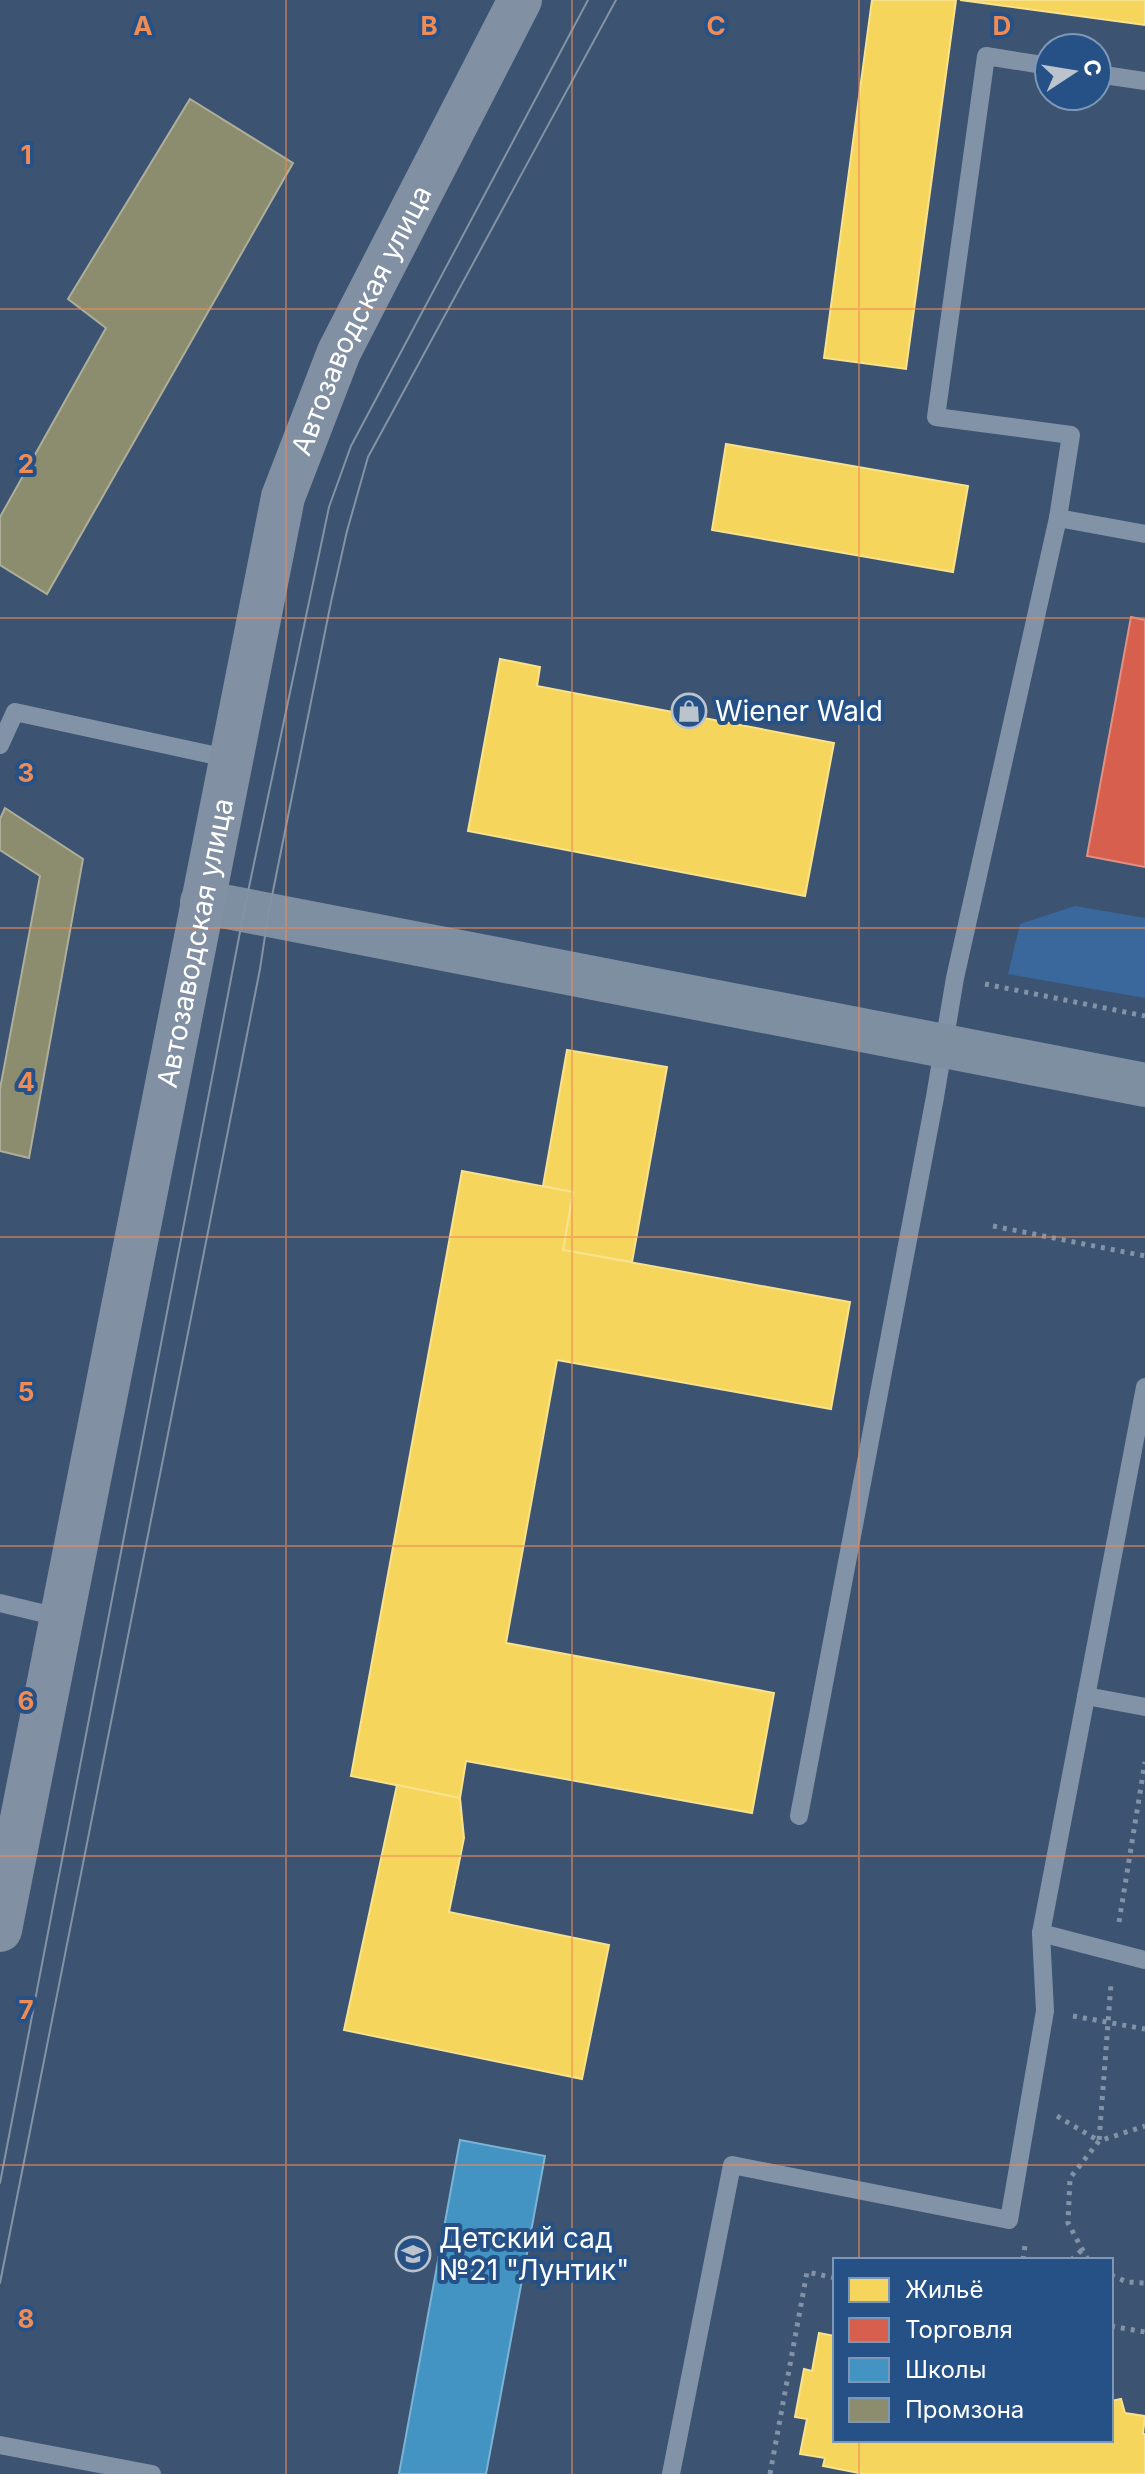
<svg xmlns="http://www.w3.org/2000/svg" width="1145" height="2474" viewBox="0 0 1145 2474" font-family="Inter,sans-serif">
<rect width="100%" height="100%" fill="#3c5471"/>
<!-- green -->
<path fill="#3a689d" d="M1075,906L1145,918V998L1008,974L1020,924Z"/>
<!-- homes -->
<g fill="#f6d55c" stroke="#f9e28d" stroke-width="2">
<path d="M872,0H956L906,369L824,358Z"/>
<path d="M960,0H1145V25Z"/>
<path d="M726,444L968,486L953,572L712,530Z"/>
<path d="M500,659L540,667L537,686L834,743L805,896L468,831Z"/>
<path d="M567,1050L667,1067L632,1262L563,1250L573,1192L543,1186Z"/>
<path d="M462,1171L573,1192L563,1250L850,1302L831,1409L557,1360L506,1643L774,1693L752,1813L466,1761L460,1798L351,1776Z"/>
<path d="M397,1785L460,1798L464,1838L449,1912L609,1945L582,2079L344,2030Z"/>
<path d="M819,2333L835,2336V2440H1111V2401L1121,2399L1125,2413L1145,2416L1143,2434H1145V2474H864L823,2466L825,2458L800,2454L807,2419L795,2417L804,2369L812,2371Z"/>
</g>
<!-- shops -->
<path fill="#d6604d" stroke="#e29082" stroke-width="2" d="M1131,617L1145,620V867L1087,856Z"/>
<!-- schools -->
<path fill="#4393c3" stroke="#7bb3d5" stroke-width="2" d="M460,2140L545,2156L486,2474H399Z"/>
<!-- industry -->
<g fill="#8c8c6e" stroke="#aeae9a" stroke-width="2">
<path d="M190,99L293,163L47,594L0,565V517L106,328L68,299Z"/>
<path d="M5,808L83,859L29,1158L0,1151V1089L40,876L0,850V819Z"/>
</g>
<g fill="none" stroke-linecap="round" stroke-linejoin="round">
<!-- path -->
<g stroke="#8393a7" stroke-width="5" stroke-dasharray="4 6" stroke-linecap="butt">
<path d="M985,984L1145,1016"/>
<path d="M993,1226L1145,1256"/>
<path d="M1119,1922L1145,1762"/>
<path d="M1073,2016L1145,2029"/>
<path d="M1057,2116L1099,2141L1111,1984"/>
<path d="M1023,2260L1025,2245"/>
<path d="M1071,2260L1082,2250"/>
<path d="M1088,2260L1068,2223L1070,2178L1099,2141L1145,2126"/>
<path d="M1111,2275L1127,2282L1145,2283"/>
<path d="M1111,2326L1145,2332"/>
<path d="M770,2474L807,2272L835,2278"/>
</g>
<!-- lane -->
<g stroke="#8393a7" stroke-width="18">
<path d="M1097,74L1145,81"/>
<path d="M1058,518L1145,534"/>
<path d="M0,745L15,712L231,759"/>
<path d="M0,1603L62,1618"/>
<path d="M1086,1696L1145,1707"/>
<path d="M799,1816L935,1097L955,978L1058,518L1071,435L936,417L986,56L1049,66"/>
<path d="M1041,1933L1145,1960"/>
<path d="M0,2445L152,2474"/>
<path d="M671,2474L732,2165L1009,2220L1045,2011L1041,1933L1145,1387"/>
</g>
<!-- secondary -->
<path stroke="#7e8fa2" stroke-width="44" d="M202,902L1145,1085"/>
<!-- primary -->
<path stroke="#8290a4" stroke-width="44" id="s1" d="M0,1930L283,497L339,352L520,0"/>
<!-- tram -->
<g stroke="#8393a5" stroke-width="2">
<path d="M0,2183L244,911L329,507L351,446L588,0"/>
<path d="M0,2283L260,969L268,916L331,602L347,531L368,457L616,0"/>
</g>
</g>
<!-- grid -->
<path fill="none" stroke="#ef8b55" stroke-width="2" stroke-opacity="0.55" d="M286,0V2474M572,0V2474M859,0V2260M0,309H1145M0,618H1145M0,928H1145M0,1237H1145M0,1546H1145M0,1856H1145M0,2165H1145M859,2440V2474"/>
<!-- icons -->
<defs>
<g id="shop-ring" transform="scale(1.8)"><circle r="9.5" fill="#265187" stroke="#bbc3cd" stroke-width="1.5"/><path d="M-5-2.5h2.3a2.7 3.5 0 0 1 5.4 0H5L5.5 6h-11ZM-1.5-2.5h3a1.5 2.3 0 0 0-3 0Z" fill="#bbc3cd"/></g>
<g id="school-ring" transform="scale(1.8)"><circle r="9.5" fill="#265187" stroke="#bbc3cd" stroke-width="1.5"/><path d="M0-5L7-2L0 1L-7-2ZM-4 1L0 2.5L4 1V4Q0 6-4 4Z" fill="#bbc3cd"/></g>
</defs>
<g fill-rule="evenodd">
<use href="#shop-ring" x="689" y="711"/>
<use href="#school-ring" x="413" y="2254"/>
</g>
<g text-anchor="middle" stroke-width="8" stroke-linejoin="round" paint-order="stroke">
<!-- street labels -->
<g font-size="28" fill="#fff" stroke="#265187">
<text dy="10" stroke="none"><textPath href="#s1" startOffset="1654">Автозаводская улица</textPath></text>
<text dy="10" stroke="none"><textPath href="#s1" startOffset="1006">Автозаводская улица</textPath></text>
</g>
<!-- poi labels -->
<g font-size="28" fill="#fff" stroke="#265187" text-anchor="start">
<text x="715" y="721">Wiener Wald</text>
<text x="439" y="2248">Детский сад<tspan x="439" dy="32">№21 "Лунтик"</tspan></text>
</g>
</g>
<g font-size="26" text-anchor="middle" font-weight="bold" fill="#ef8b55" stroke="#265187" stroke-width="8" stroke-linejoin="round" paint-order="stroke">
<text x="143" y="35">A</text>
<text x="429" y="35">B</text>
<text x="716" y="35">C</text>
<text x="1002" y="35">D</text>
<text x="26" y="164">1</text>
<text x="26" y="473">2</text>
<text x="26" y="782">3</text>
<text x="26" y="1091">4</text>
<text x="26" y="1401">5</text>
<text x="26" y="1710">6</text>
<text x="26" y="2019">7</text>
<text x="26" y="2328">8</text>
</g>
<!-- legend -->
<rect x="833" y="2258" width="280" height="184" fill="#265187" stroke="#7d97b7" stroke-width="2"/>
<rect x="849" y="2278" width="40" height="24" fill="#f6d55c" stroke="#7d97b7" stroke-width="2"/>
<text x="905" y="2298" font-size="24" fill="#ffffff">Жильё</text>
<rect x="849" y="2318" width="40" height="24" fill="#d6604d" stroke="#7d97b7" stroke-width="2"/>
<text x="905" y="2338" font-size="24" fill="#ffffff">Торговля</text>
<rect x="849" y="2358" width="40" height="24" fill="#4393c3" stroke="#7d97b7" stroke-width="2"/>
<text x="905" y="2378" font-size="24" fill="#ffffff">Школы</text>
<rect x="849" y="2398" width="40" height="24" fill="#8c8c6e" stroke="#7d97b7" stroke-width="2"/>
<text x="905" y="2418" font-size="24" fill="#ffffff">Промзона</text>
<!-- north arrow -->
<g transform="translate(1073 72) rotate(78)"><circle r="38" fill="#265187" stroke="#7d97b7" stroke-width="2"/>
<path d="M0-6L14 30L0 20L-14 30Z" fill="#bbc3cd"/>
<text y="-12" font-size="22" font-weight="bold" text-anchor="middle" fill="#ffffff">С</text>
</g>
</svg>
